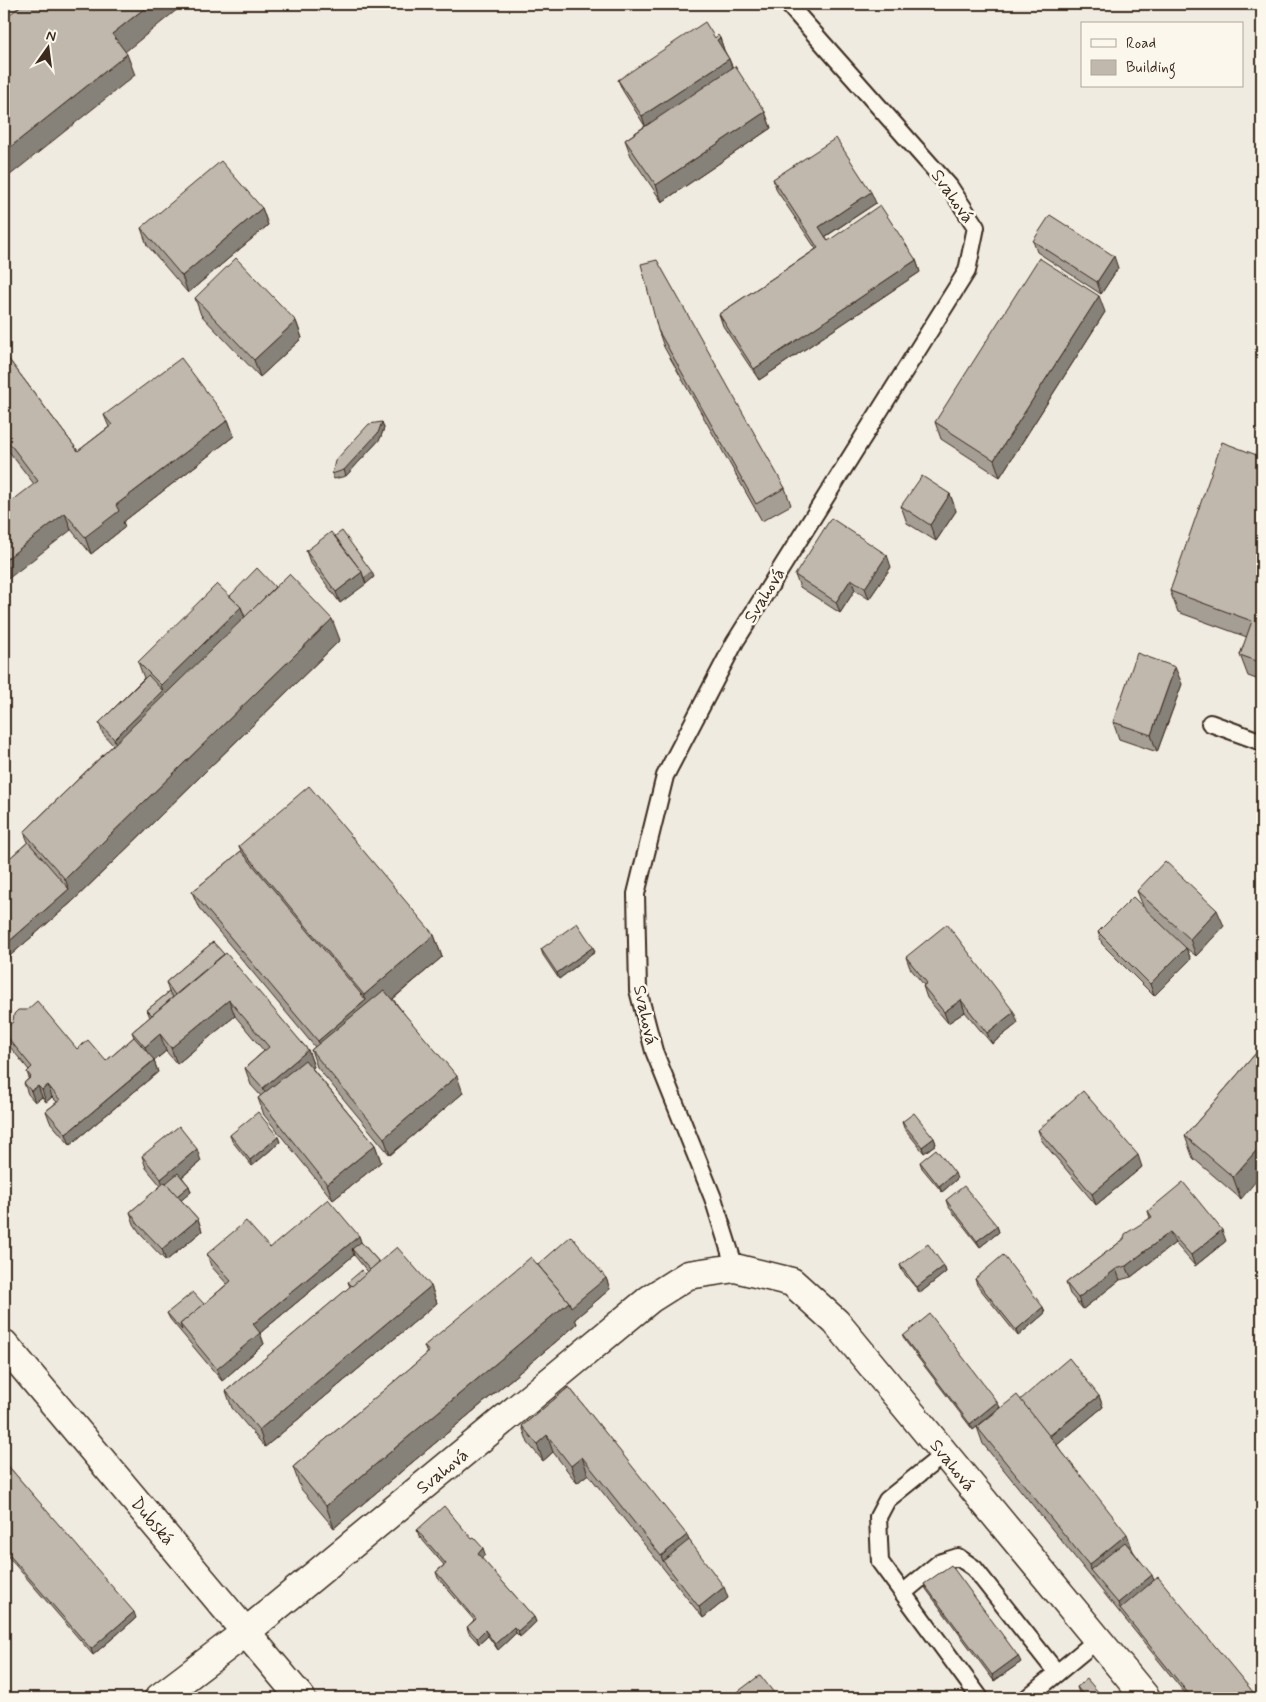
<svg xmlns="http://www.w3.org/2000/svg" width="1266" height="1702" viewBox="0 0 1266 1702" font-family="Mynerve,sans-serif">
<rect width="100%" height="100%" fill="#f0ebe0"/>
<filter id="ink" filterUnits="userSpaceOnUse"><feTurbulence type="fractalNoise" baseFrequency=".02" numOctaves="2"/><feDisplacementMap in="SourceGraphic" scale="10" xChannelSelector="R" yChannelSelector="G"/><feConvolveMatrix kernelMatrix="1 2 1 2 8 2 1 2 1" color-interpolation-filters="sRGB"/></filter>
<g filter="url(#ink)">
<g fill="none" stroke-linecap="round" stroke-linejoin="round">
<!-- service casing -->
<g stroke="#3b2a1e" stroke-width="20">
<g id="service">
<path d="M1210,723L1262,742"/>
<path d="M735,1268L713,1198L654,1051L638,990L636,894L665,776L735,642L967,271L976,227L949,186L788,4"/>
<path d="M944,1454L887,1500L878,1517L880,1562L980,1698"/>
<path d="M903,1593L939,1563L958,1557L974,1568L1057,1673"/>
<path d="M1027,1698L1097,1640"/>
</g>
</g>
<!-- minor casing -->
<g stroke="#3b2a1e" stroke-width="31">
<g id="minor">
<path d="M4,1344L301,1698"/>
<path d="M159,1698L246,1632L650,1299L688,1275L735,1268L792,1282L836,1322L1146,1698"/>
</g>
</g>
<!-- service -->
<use href="#service" stroke="#fbf7ec" stroke-width="16"/>
<!-- minor -->
<use href="#minor" stroke="#fbf7ec" stroke-width="28"/>
</g>
<!-- wall -->
<g fill="#a59e95" stroke="#3b2a1e">
<path d="M720,38L724,50L729,59L733,68L765,112L771,128L662,202L631,156L625,140L645,126L623,91L618,80Z"/>
<path d="M773,179L876,203L825,237L828,241L916,260L920,272L759,380L723,326L719,314L816,249L777,191Z"/>
<path d="M262,208L268,225L188,293L147,245L141,228Z"/>
<path d="M1033,241L1118,268L1101,294L1037,252Z"/>
<path d="M195,298L296,321L302,338L260,377L201,315Z"/>
<path d="M1105,312L1000,477L941,439L935,422Z"/>
<path d="M658,330L785,488L791,505L762,521L664,347Z"/>
<path d="M4,353L78,451L109,427L104,415L228,420L234,436L123,522L125,527L91,554L34,484L4,445Z"/>
<path d="M382,422L384,428L380,439L346,476L334,479L332,474Z"/>
<path d="M1262,457V681L1248,676L1240,655L1247,637L1178,612L1170,591Z"/>
<path d="M950,494L956,511L936,541L907,523L901,506Z"/>
<path d="M335,536L374,577L340,603L310,562L306,551Z"/>
<path d="M891,567L869,599L855,590L840,613L800,587L795,575Z"/>
<path d="M275,587L340,640L73,901L4,961V863L28,842L24,832L113,745L103,734L99,723L144,678L138,662L230,596Z"/>
<path d="M1182,684L1157,752L1119,739L1113,722Z"/>
<path d="M239,846L434,935L442,957L393,999L463,1093L390,1155L317,1067L311,1050L315,1047L199,908L192,892L241,851Z"/>
<path d="M1137,891L1224,926L1196,956L1186,948L1191,959L1154,996L1102,944L1098,932L1143,906Z"/>
<path d="M213,942L308,1050L314,1067L312,1068L375,1145L381,1162L333,1200L264,1115L258,1098L261,1096L251,1085L245,1068L264,1051L235,1016L177,1064L166,1051L154,1061L158,1072L70,1145L50,1122L46,1111L57,1102L52,1097L46,1102L42,1097L35,1102L28,1094L24,1083L29,1078L27,1072L29,1070L6,1042L4,1035V1029L77,1049L106,1061L134,1037L132,1032L150,1017L147,1010L169,992L166,982Z"/>
<path d="M541,949L595,952L559,979L543,955Z"/>
<path d="M906,957L1018,1023L992,1044L965,1012L948,1023L927,998L923,986L924,985L910,968Z"/>
<path d="M1262,1046L1241,1199L1193,1158L1185,1136Z"/>
<path d="M902,1122L934,1138L936,1144L924,1153L904,1128Z"/>
<path d="M1038,1130L1142,1167L1096,1205L1042,1141Z"/>
<path d="M230,1135L278,1137L280,1142L252,1166L232,1141Z"/>
<path d="M142,1156L201,1161L182,1177L189,1186L191,1192L181,1200L198,1219L202,1231L166,1261L142,1236L134,1224L130,1212L161,1186L146,1168Z"/>
<path d="M920,1162L957,1179L942,1192L922,1168Z"/>
<path d="M946,1200L997,1226L999,1232L980,1247L948,1206Z"/>
<path d="M1148,1211L1226,1241L1195,1266L1175,1243L1131,1277L1120,1280L1083,1309L1070,1294L1066,1283L1124,1239L1150,1218Z"/>
<path d="M359,1236L361,1242L379,1262L431,1286L437,1303L265,1447L232,1408L226,1391L350,1287L348,1282L366,1274L368,1272L354,1255L260,1333L264,1344L222,1381L170,1319L167,1313L204,1304L227,1284L211,1266L207,1254L270,1248Z"/>
<path d="M538,1265L606,1278L610,1289L575,1319L577,1324L334,1528L301,1489L293,1467L427,1354L424,1346Z"/>
<path d="M900,1265L944,1266L946,1272L920,1293L902,1271Z"/>
<path d="M975,1279L1043,1307L1045,1313L1018,1336L977,1285Z"/>
<path d="M903,1336L1000,1407L973,1430L906,1342Z"/>
<path d="M569,1387L689,1540L728,1598L703,1618L588,1474L577,1483L553,1452L543,1461L528,1443L522,1426Z"/>
<path d="M1099,1396L1103,1407L1057,1445L1154,1580L1258,1698H1189L983,1444L977,1427Z"/>
<path d="M4,1461L136,1618L93,1655L4,1552Z"/>
<path d="M417,1530L485,1554L481,1558L534,1617L536,1622L520,1637L516,1633L498,1650L488,1636L479,1644L469,1633L467,1627L474,1620L438,1578L436,1572L444,1565L419,1536Z"/>
<path d="M924,1584L1021,1662L994,1681L926,1589Z"/>
<path d="M1077,1687L1100,1698H1083L1079,1693Z"/>
</g>
<!-- shaded-wall -->
<g fill="#868179" stroke="#3b2a1e">
<path d="M150,4H184L120,56L112,34Z"/>
<path d="M720,38L724,50L721,51L717,40Z"/>
<path d="M127,54L135,75L4,180V152Z"/>
<path d="M729,59L733,70L646,128L642,116Z"/>
<path d="M765,112L771,128L662,202L656,185Z"/>
<path d="M871,192L876,203L823,238L819,227Z"/>
<path d="M262,208L268,225L188,293L182,276Z"/>
<path d="M1114,256L1118,268L1101,294L1097,282Z"/>
<path d="M916,260L920,272L759,380L754,369Z"/>
<path d="M1099,296L1105,312L1000,477L994,460Z"/>
<path d="M296,321L302,338L260,377L254,360Z"/>
<path d="M228,420L234,436L123,522L125,527L91,554L85,537L116,505Z"/>
<path d="M382,422L384,428L380,439L346,476L344,470Z"/>
<path d="M950,494L956,511L936,541L930,525Z"/>
<path d="M65,513L71,530L4,582V561Z"/>
<path d="M887,555L891,567L869,599L865,588Z"/>
<path d="M362,572L366,584L340,603L336,592Z"/>
<path d="M372,572L374,577L366,584L364,578Z"/>
<path d="M851,579L855,590L840,613L836,602Z"/>
<path d="M241,607L245,618L118,750L114,739L163,691L161,685Z"/>
<path d="M332,619L340,640L73,901L4,961V946L69,889L65,879Z"/>
<path d="M1175,667L1182,684L1157,752L1151,735Z"/>
<path d="M1217,910L1224,926L1196,956L1190,939Z"/>
<path d="M434,935L442,957L324,1057L318,1041L366,1000L364,995Z"/>
<path d="M593,947L595,952L559,979L557,973Z"/>
<path d="M1186,948L1191,959L1154,996L1150,984Z"/>
<path d="M229,1000L235,1016L177,1064L171,1048Z"/>
<path d="M961,1000L965,1012L948,1023L944,1012Z"/>
<path d="M1014,1012L1018,1023L992,1044L987,1033Z"/>
<path d="M160,1034L166,1051L154,1061L158,1072L70,1145L66,1134L151,1063L145,1047Z"/>
<path d="M308,1050L314,1067L269,1105L263,1088Z"/>
<path d="M457,1076L463,1093L390,1155L384,1138Z"/>
<path d="M48,1085L52,1097L46,1102L42,1090Z"/>
<path d="M38,1086L42,1097L35,1102L31,1091Z"/>
<path d="M278,1137L280,1142L252,1166L250,1160Z"/>
<path d="M934,1138L936,1144L924,1153L922,1147Z"/>
<path d="M1262,1144V1174L1241,1199L1233,1177Z"/>
<path d="M375,1145L381,1162L333,1200L327,1184Z"/>
<path d="M197,1149L201,1161L165,1191L161,1179Z"/>
<path d="M1138,1155L1142,1167L1096,1205L1092,1194Z"/>
<path d="M955,1173L957,1179L942,1192L939,1186Z"/>
<path d="M189,1186L191,1192L178,1203L176,1197Z"/>
<path d="M198,1219L202,1231L166,1261L162,1249Z"/>
<path d="M997,1226L999,1232L980,1247L977,1241Z"/>
<path d="M1222,1230L1226,1241L1195,1266L1191,1255Z"/>
<path d="M1170,1232L1175,1243L1131,1277L1126,1266Z"/>
<path d="M359,1236L363,1248L352,1249L354,1255L260,1333L264,1344L222,1381L217,1369L253,1324Z"/>
<path d="M944,1266L946,1272L920,1293L917,1287Z"/>
<path d="M1116,1269L1120,1280L1083,1309L1078,1298Z"/>
<path d="M606,1278L610,1289L575,1319L577,1324L334,1528L326,1506L569,1302Z"/>
<path d="M431,1286L437,1303L265,1447L259,1430Z"/>
<path d="M1043,1307L1045,1313L1018,1336L1016,1330Z"/>
<path d="M1099,1396L1103,1407L1052,1449L1048,1438Z"/>
<path d="M997,1402L1000,1407L973,1430L970,1424Z"/>
<path d="M547,1435L553,1452L543,1461L537,1444Z"/>
<path d="M582,1457L588,1474L577,1483L571,1466Z"/>
<path d="M1127,1534L1133,1551L1090,1570L1089,1565Z"/>
<path d="M687,1535L693,1552L663,1561L661,1556Z"/>
<path d="M483,1548L485,1554L480,1560L478,1554Z"/>
<path d="M1152,1575L1156,1586L1120,1609L1118,1603Z"/>
<path d="M724,1587L728,1598L703,1618L699,1607Z"/>
<path d="M134,1612L136,1618L93,1655L91,1649Z"/>
<path d="M534,1617L536,1622L520,1637L518,1631Z"/>
<path d="M514,1627L516,1633L498,1650L495,1644Z"/>
<path d="M485,1630L488,1636L479,1644L477,1638Z"/>
<path d="M1018,1656L1021,1662L994,1681L992,1675Z"/>
<path d="M1099,1693L1100,1698H1093Z"/>
</g>
<!-- building -->
<g fill="#c0b8ad" stroke="#3b2a1e">
<path d="M23,4H150L112,34L127,54L4,152V19Z"/>
<path d="M705,22L715,38L718,35L720,38L717,40L729,59L642,116L618,80Z"/>
<path d="M735,66L765,112L656,185L625,140Z"/>
<path d="M836,138L871,192L819,227L828,241L880,205L916,260L754,369L719,314L818,248L773,179Z"/>
<path d="M221,161L262,208L182,276L141,228Z"/>
<path d="M1050,215L1114,256L1097,282L1033,241Z"/>
<path d="M236,258L296,321L254,360L195,298Z"/>
<path d="M1039,258L1099,296L994,460L935,422Z"/>
<path d="M657,260L785,488L756,504L658,330L641,264Z"/>
<path d="M4,353L78,451L112,425L104,415L181,358L228,420L116,505L119,511L85,537L65,513L4,561V507L38,481L4,436Z"/>
<path d="M382,422L378,433L344,470L332,474L335,461L369,424Z"/>
<path d="M1222,442L1262,457V663L1240,655L1252,621L1170,591Z"/>
<path d="M922,476L950,494L930,525L901,506Z"/>
<path d="M831,518L887,555L865,588L851,579L836,602L795,575Z"/>
<path d="M342,531L372,572L364,578L362,572L335,536Z"/>
<path d="M331,532L362,572L336,592L306,551Z"/>
<path d="M257,568L275,587L245,617L241,607L230,596Z"/>
<path d="M289,574L332,619L65,879L24,832Z"/>
<path d="M217,584L241,607L161,685L138,662Z"/>
<path d="M1137,653L1175,667L1151,735L1113,722Z"/>
<path d="M148,675L163,691L114,739L99,723Z"/>
<path d="M309,786L434,935L364,995L239,846Z"/>
<path d="M28,842L69,889L4,946V863Z"/>
<path d="M241,851L366,1000L318,1041L192,892Z"/>
<path d="M1165,861L1217,910L1190,939L1137,891Z"/>
<path d="M1133,897L1186,948L1150,984L1098,932Z"/>
<path d="M577,923L593,947L557,973L541,949Z"/>
<path d="M947,924L1014,1012L987,1033L961,1000L944,1012L923,986L927,983L906,957Z"/>
<path d="M213,942L224,954L175,995L166,982Z"/>
<path d="M226,953L308,1050L263,1088L245,1068L269,1047L229,1000L171,1048L160,1034L145,1047L132,1032Z"/>
<path d="M384,990L457,1076L384,1138L311,1050Z"/>
<path d="M169,992L173,997L152,1015L147,1010Z"/>
<path d="M37,1001L77,1049L88,1040L106,1061L134,1037L154,1060L66,1134L46,1111L60,1100L48,1085L42,1090L38,1086L31,1091L24,1083L31,1077L27,1072L32,1067L4,1033V1029L13,1022L14,1014L18,1010H27Z"/>
<path d="M1262,1046V1144L1233,1177L1185,1136Z"/>
<path d="M305,1060L375,1145L327,1184L258,1098Z"/>
<path d="M1083,1091L1138,1155L1092,1194L1038,1130Z"/>
<path d="M258,1112L278,1137L250,1160L230,1135Z"/>
<path d="M914,1113L934,1138L922,1147L902,1122Z"/>
<path d="M179,1126L197,1149L161,1179L142,1156Z"/>
<path d="M936,1149L955,1173L939,1186L920,1162Z"/>
<path d="M178,1173L189,1186L177,1196L166,1183Z"/>
<path d="M165,1182L198,1219L162,1249L138,1224L130,1212Z"/>
<path d="M1183,1182L1222,1230L1191,1255L1170,1232L1126,1266L1116,1269L1078,1298L1066,1283L1124,1239L1125,1234L1152,1217L1148,1211Z"/>
<path d="M964,1186L997,1226L977,1241L946,1200Z"/>
<path d="M328,1199L359,1236L253,1324L260,1333L217,1369L180,1324L231,1281L207,1254L246,1221L270,1248Z"/>
<path d="M571,1236L606,1278L571,1307L569,1302L538,1265Z"/>
<path d="M361,1242L379,1262L370,1270L352,1249Z"/>
<path d="M928,1244L944,1266L917,1287L900,1265Z"/>
<path d="M397,1247L431,1286L259,1430L226,1391Z"/>
<path d="M1003,1255L1043,1307L1016,1330L975,1279Z"/>
<path d="M531,1257L569,1302L326,1506L293,1467L429,1352L424,1346Z"/>
<path d="M362,1270L366,1274L352,1286L348,1282Z"/>
<path d="M193,1292L204,1304L180,1324L182,1330L167,1313Z"/>
<path d="M930,1314L997,1402L970,1424L903,1336Z"/>
<path d="M1069,1358L1099,1396L1049,1436L1020,1400Z"/>
<path d="M569,1387L687,1535L661,1556L582,1457L571,1466L547,1435L537,1444L522,1426Z"/>
<path d="M1017,1395L1127,1534L1089,1565L977,1427Z"/>
<path d="M4,1461L134,1612L91,1649L4,1549Z"/>
<path d="M444,1506L472,1539L474,1538L483,1548L478,1554L534,1617L518,1631L514,1627L495,1644L485,1630L477,1638L467,1627L476,1619L436,1572L446,1564L417,1530Z"/>
<path d="M689,1540L724,1587L699,1607L663,1561Z"/>
<path d="M1125,1542L1152,1575L1118,1603L1090,1570Z"/>
<path d="M951,1565L1018,1656L992,1675L924,1584Z"/>
<path d="M1158,1577L1258,1698H1192L1120,1609Z"/>
<path d="M760,1675L778,1698H732L731,1697Z"/>
<path d="M1087,1679L1099,1693L1093,1698H1086L1077,1687Z"/>
</g>
</g>
<g text-anchor="middle" stroke-width="5" stroke-linejoin="round" paint-order="stroke">
<!-- street labels -->
<g font-size="18" fill="#3b2a1e" stroke="#fbf7ec">
<text transform="translate(953 196) rotate(55)" y="6">Svahová</text>
<text transform="translate(764 595) rotate(-58)" y="6">Svahová</text>
<text transform="translate(646 1015) rotate(78)" y="6">Svahová</text>
<text transform="translate(953 1465) rotate(51)" y="6">Svahová</text>
<text transform="translate(442 1471) rotate(-39)" y="6">Svahová</text>
<text transform="translate(153 1521) rotate(50)" y="6">Dubská</text>
</g>
</g>
<!-- margin -->
<rect width="1266" height="1702" fill="none" stroke="#fbf7ec" stroke-width="20"/>
<rect x="10" y="10" width="1246" height="1682" fill="none" stroke="#3b2a1e" stroke-width="2" filter="url(#ink)"/>
<!-- legend -->
<rect x="1081" y="22" width="162" height="65" fill="#fbf7ec" stroke="#aea59a"/>
<rect x="1091" y="39" width="25" height="8" fill="#fbf7ec" stroke="#aea59a"/>
<text x="1126" y="48" font-size="15" fill="#3b2a1e">Road</text>
<rect x="1091" y="60" width="25" height="15" fill="#c0b8ad" stroke="#aea59a"/>
<text x="1126" y="72" font-size="15" fill="#3b2a1e">Building</text>
<!-- north arrow -->
<g transform="translate(48 48) rotate(14)" stroke="#fbf7ec" stroke-width="4" paint-order="stroke">
<path d="M0-4L9 19L0 12L-9 19Z" fill="#3b2a1e"/>
<text y="-8" font-size="14" font-weight="bold" text-anchor="middle" fill="#3b2a1e">N</text>
</g>
</svg>
